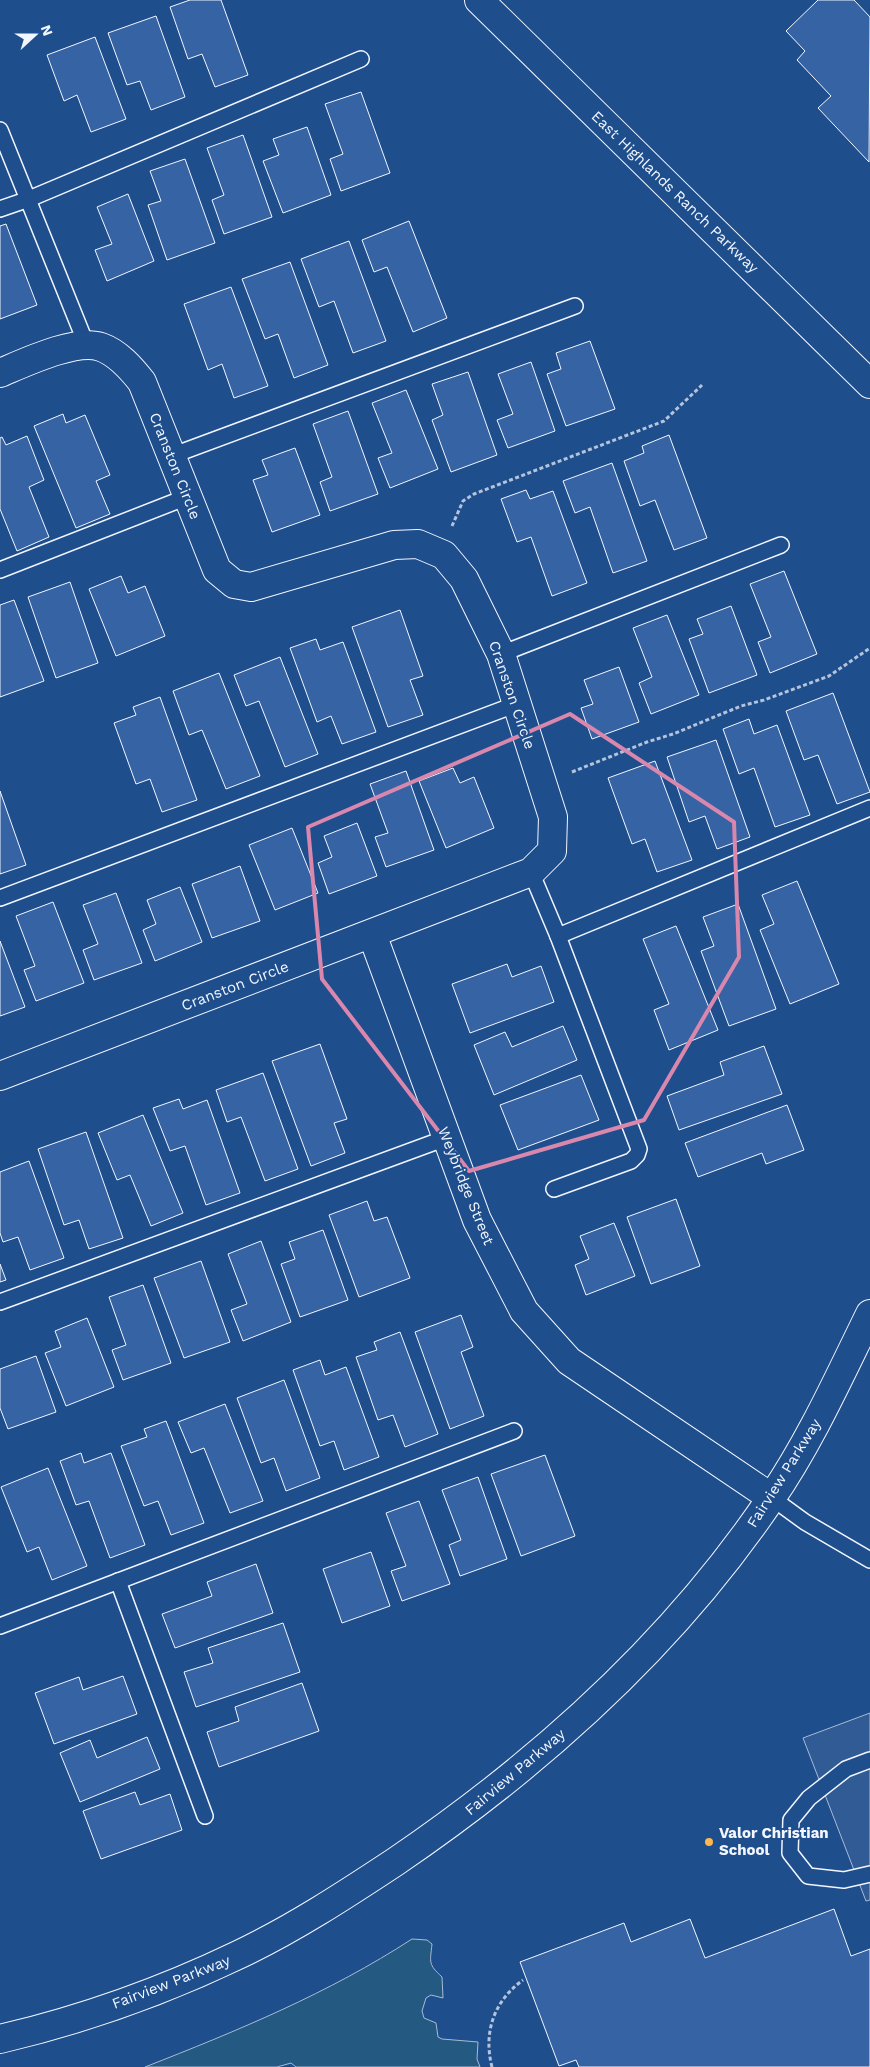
<svg xmlns="http://www.w3.org/2000/svg" width="870" height="2067" viewBox="0 0 870 2067" font-family="'Work Sans',sans-serif">
<rect width="100%" height="100%" fill="#1f4e8c"/>
<!-- green -->
<path fill="#245a82" stroke="#a8bbd7" d="M412,1939L427,1940L432,1944C430,1963 428,1964 442,1977L443,1998L431,1995L426,1998L422,2011L424,2018L436,2023L438,2037L442,2039L478,2042L477,2059L480,2067H296L291,2063L277,2067H145C237,2031 329,1993 412,1939Z"/>
<!-- parking -->
<path fill="#305b95" stroke="#a8bbd7" d="M870,1713V1900L866,1901L803,1738Z"/>
<!-- building -->
<g fill="#3563a3" stroke="#f2f6ff">
<path d="M190,0H221L248,75L215,87L202,54L188,59L170,7Z"/>
<path d="M818,0H854L870,17L869,162L818,108L831,96L797,60L805,51L786,31Z"/>
<path d="M156,16L185,97L151,110L140,81L127,85L108,33Z"/>
<path d="M95,37L126,119L91,132L77,95L64,101L47,55Z"/>
<path d="M361,92L390,173L341,191L330,159L343,154L325,104Z"/>
<path d="M307,127L331,195L283,213L263,161L279,155L273,139Z"/>
<path d="M243,135L272,217L224,234L212,200L224,195L207,148Z"/>
<path d="M185,159L215,243L167,260L148,205L161,201L150,171Z"/>
<path d="M128,194L154,261L107,281L95,250L112,244L97,207Z"/>
<path d="M409,221L447,318L413,332L387,267L374,272L362,240Z"/>
<path d="M6,224L37,305L0,319V226Z"/>
<path d="M349,241L386,341L353,353L334,301L319,307L301,259Z"/>
<path d="M290,262L328,365L294,378L278,334L265,339L242,279Z"/>
<path d="M231,287L268,386L234,398L222,364L208,370L184,304Z"/>
<path d="M590,341L615,409L566,426L547,374L561,369L556,353Z"/>
<path d="M531,362L555,431L508,448L497,420L513,414L498,374Z"/>
<path d="M468,372L497,455L451,472L432,420L443,415L432,384Z"/>
<path d="M406,390L438,469L390,488L378,458L392,453L372,403Z"/>
<path d="M348,411L378,494L330,511L320,482L332,477L313,424Z"/>
<path d="M63,414L66,423L85,415L110,475L96,481L110,514L76,528L34,426Z"/>
<path d="M669,435L707,538L674,550L655,500L640,506L624,461L644,453L642,446Z"/>
<path d="M27,436L44,480L29,487L49,537L17,551L0,509V438L2,437L6,445Z"/>
<path d="M295,448L320,515L272,532L253,480L268,475L262,460Z"/>
<path d="M612,463L647,561L613,573L590,507L575,513L563,481Z"/>
<path d="M526,490L530,499L553,491L587,583L552,596L531,537L517,542L501,499Z"/>
<path d="M784,571L817,654L770,673L758,642L771,637L750,584Z"/>
<path d="M121,576L128,593L145,586L165,636L116,656L89,589Z"/>
<path d="M70,582L98,663L56,678L28,597Z"/>
<path d="M14,600L44,681L0,697V605Z"/>
<path d="M731,606L757,675L709,693L689,639L703,634L697,619Z"/>
<path d="M400,610L423,676L410,680L423,715L388,727L352,627Z"/>
<path d="M667,615L699,695L651,714L639,683L652,677L633,628Z"/>
<path d="M316,639L320,650L343,642L376,732L342,744L331,716L317,722L290,648Z"/>
<path d="M280,657L318,754L285,767L259,701L246,706L234,675Z"/>
<path d="M619,667L639,722L592,739L581,708L593,704L584,680Z"/>
<path d="M219,673L260,776L226,789L202,730L189,735L173,691Z"/>
<path d="M833,693L870,792L837,804L818,755L804,760L786,711Z"/>
<path d="M160,697L197,800L162,812L150,779L136,784L114,723L136,715L133,707Z"/>
<path d="M749,719L754,734L777,725L810,815L775,827L754,768L739,774L723,729Z"/>
<path d="M716,740L750,837L717,849L705,816L689,822L667,757Z"/>
<path d="M655,761L692,860L657,872L645,839L632,844L608,778Z"/>
<path d="M453,768L460,783L474,777L494,828L446,848L419,781Z"/>
<path d="M406,771L434,850L386,867L375,837L388,833L370,784Z"/>
<path d="M0,791L26,865L0,874Z"/>
<path d="M357,823L377,876L329,894L318,863L332,857L324,836Z"/>
<path d="M292,828L318,893L275,910L249,845Z"/>
<path d="M240,866L260,921L212,938L192,884Z"/>
<path d="M797,881L839,984L790,1004L760,930L774,924L762,895Z"/>
<path d="M180,887L202,942L155,961L143,930L156,924L147,900Z"/>
<path d="M116,893L142,963L94,980L83,950L98,944L83,905Z"/>
<path d="M53,902L84,983L36,1001L24,970L35,966L16,916Z"/>
<path d="M738,904L776,1009L729,1026L701,951L714,946L703,917Z"/>
<path d="M676,926L718,1030L669,1050L654,1010L669,1004L643,939Z"/>
<path d="M0,941L25,1007L0,1016Z"/>
<path d="M507,964L512,977L541,966L554,1002L470,1033L452,984Z"/>
<path d="M563,1026L577,1060L494,1095L474,1045L505,1032L512,1047Z"/>
<path d="M320,1044L347,1119L334,1123L345,1153L311,1166L272,1061Z"/>
<path d="M764,1046L782,1094L679,1130L667,1096L724,1075L720,1062Z"/>
<path d="M263,1073L298,1169L265,1181L241,1117L227,1122L216,1090Z"/>
<path d="M581,1075L599,1120L518,1150L500,1105Z"/>
<path d="M179,1099L183,1109L207,1100L240,1193L206,1205L185,1146L170,1151L153,1108Z"/>
<path d="M787,1105L804,1150L766,1164L762,1153L698,1177L685,1143Z"/>
<path d="M143,1115L183,1213L151,1226L130,1175L117,1180L98,1133Z"/>
<path d="M86,1132L123,1238L89,1249L79,1220L64,1225L38,1149Z"/>
<path d="M29,1161L64,1258L30,1270L18,1237L3,1242L0,1233V1172Z"/>
<path d="M676,1199L700,1266L651,1284L627,1217Z"/>
<path d="M367,1201L374,1221L387,1217L410,1278L359,1297L329,1215Z"/>
<path d="M614,1223L635,1276L586,1295L575,1265L589,1259L580,1236Z"/>
<path d="M323,1230L348,1300L300,1317L281,1264L295,1259L289,1242Z"/>
<path d="M261,1241L291,1322L243,1341L231,1310L247,1304L228,1254Z"/>
<path d="M201,1261L230,1342L184,1358L154,1278Z"/>
<path d="M0,1264L6,1280L0,1282Z"/>
<path d="M143,1285L171,1363L123,1380L112,1350L126,1345L109,1297Z"/>
<path d="M461,1315L473,1347L461,1352L484,1416L450,1429L415,1332Z"/>
<path d="M87,1318L114,1387L66,1406L45,1353L61,1347L55,1331Z"/>
<path d="M400,1332L438,1434L405,1447L393,1415L378,1420L356,1357L377,1350L374,1342Z"/>
<path d="M36,1356L56,1412L8,1429L0,1408V1369Z"/>
<path d="M320,1360L325,1375L346,1367L379,1457L344,1470L334,1441L320,1446L293,1370Z"/>
<path d="M284,1380L320,1478L286,1491L274,1458L261,1463L237,1398Z"/>
<path d="M225,1404L263,1501L230,1513L204,1448L191,1453L178,1422Z"/>
<path d="M166,1421L204,1523L171,1535L158,1501L144,1506L121,1446L147,1437L144,1429Z"/>
<path d="M81,1453L84,1463L111,1453L145,1545L110,1558L89,1501L76,1505L60,1461Z"/>
<path d="M545,1455L575,1536L521,1556L491,1474Z"/>
<path d="M48,1468L87,1566L52,1580L39,1547L27,1552L1,1487Z"/>
<path d="M478,1477L507,1559L460,1576L449,1545L461,1540L442,1490Z"/>
<path d="M419,1501L450,1584L402,1601L391,1571L406,1566L386,1513Z"/>
<path d="M371,1552L390,1606L342,1623L323,1569Z"/>
<path d="M256,1564L273,1613L175,1648L162,1614L212,1596L207,1582Z"/>
<path d="M283,1623L300,1672L196,1707L184,1672L213,1663L208,1648Z"/>
<path d="M123,1676L137,1714L54,1744L35,1693L79,1677L83,1690Z"/>
<path d="M302,1683L319,1731L219,1767L207,1732L239,1721L235,1707Z"/>
<path d="M147,1737L160,1769L80,1802L60,1753L90,1740L97,1758Z"/>
<path d="M135,1792L140,1805L170,1794L182,1830L101,1859L83,1811Z"/>
<path d="M834,1909L851,1956L870,1949V2067H579L576,2060L559,2066L520,1962L624,1923L631,1942L690,1919L705,1958Z"/>
</g>
<g fill="none" stroke-linecap="round" stroke-linejoin="round">
<!-- service casing -->
<g stroke="#f2f6ff" stroke-width="18">
<g id="service">
<path d="M0,130L87,346"/>
<path d="M0,209L29,199L361,59"/>
<path d="M171,456L575,306"/>
<path d="M0,570L187,497"/>
<path d="M501,654L781,545"/>
<path d="M531,872L558,936L870,808"/>
<path d="M0,898L517,704"/>
<path d="M554,1189L631,1161L637,1155L639,1149L558,936"/>
<path d="M0,1302L446,1138"/>
<path d="M772,1498L805,1522L870,1560"/>
<path d="M118,1581L205,1816"/>
<path d="M0,1626L514,1431"/>
<path d="M870,1760L846,1769L809,1798L791,1820L790,1853L808,1876L844,1880L870,1874"/>
</g>
</g>
<!-- minor casing -->
<g stroke="#f2f6ff" stroke-width="30">
<g id="minor">
<path d="M0,373C24,363 76,338 101,347C118,353 131,368 142,382L217,570L234,584L251,587L394,545L418,544L444,555L464,579L501,654L553,817L552,851L531,872L0,1076"/>
<path d="M372,934L477,1220L524,1311L569,1361L772,1498"/>
</g>
</g>
<!-- secondary casing -->
<g stroke="#f2f6ff" stroke-width="30">
<path id="secondary" d="M0,2039C81,2020 163,1991 238,1955C293,1929 345,1895 395,1862C539,1764 672,1645 770,1500C810,1442 839,1377 870,1314"/>
</g>
<!-- primary casing -->
<g stroke="#f2f6ff" stroke-width="30">
<path id="primary" d="M479,0L870,384"/>
</g>
<!-- path -->
<g stroke="#b3c4dc" stroke-width="3" stroke-dasharray="4 2.5" stroke-linecap="butt">
<path d="M452,526L463,501L474,494L664,421L702,385"/>
<path d="M572,772L647,742L673,734L741,706L764,700L829,676L870,648"/>
<path d="M492,2067C483,2032 494,2001 523,1980"/>
</g>
<!-- service -->
<use href="#service" stroke="#1f4e8c" stroke-width="15"/>
<!-- minor -->
<use href="#minor" stroke="#1f4e8c" stroke-width="28"/>
<!-- secondary -->
<use href="#secondary" stroke="#1f4e8c" stroke-width="28"/>
<!-- primary -->
<use href="#primary" stroke="#1f4e8c" stroke-width="28"/>
</g>
<!-- marked area -->
<path fill="none" stroke="#da87ad" stroke-width="4" stroke-linejoin="round" d="M570,714L734,822L739,957L644,1120L469,1171L322,979L308,827Z"/>
<!-- markers -->
<circle fill="#ffb74d" stroke="#1f4e8c" stroke-width="2" cx="709" cy="1842" r="5"/>
<g text-anchor="middle" stroke-width="4" stroke-linejoin="round" paint-order="stroke">
<!-- street labels -->
<g font-size="15" fill="#f2f6ff" stroke="#1f4e8c">
<text transform="translate(675 192) rotate(44)" y="5">East Highlands Ranch Parkway</text>
<text transform="translate(175 466) rotate(68)" y="5">Cranston Circle</text>
<text transform="translate(512 695) rotate(71)" y="5">Cranston Circle</text>
<text transform="translate(235 986) rotate(-21)" y="5">Cranston Circle</text>
<text transform="translate(466 1186) rotate(68)" y="5">Weybridge Street</text>
<text transform="translate(784 1473) rotate(-58)" y="5">Fairview Parkway</text>
<text transform="translate(515 1772) rotate(-40)" y="5">Fairview Parkway</text>
<text transform="translate(171 1982) rotate(-21)" y="5">Fairview Parkway</text>
</g>
<!-- poi labels -->
<g font-size="15" font-weight="bold" fill="#f2f6ff" stroke="#1f4e8c" text-anchor="start">
<text x="719" y="1838">Valor Christian<tspan x="719" dy="17">School</tspan></text>
</g>
</g>
<!-- north arrow -->
<g transform="translate(35 35) rotate(69)" stroke="#1f4e8c" stroke-width="4" paint-order="stroke">
<path d="M0-4L9 19L0 12L-9 19Z" fill="#f2f6ff"/>
<text y="-8" font-size="14" font-weight="bold" text-anchor="middle" fill="#f2f6ff">N</text>
</g>
</svg>
